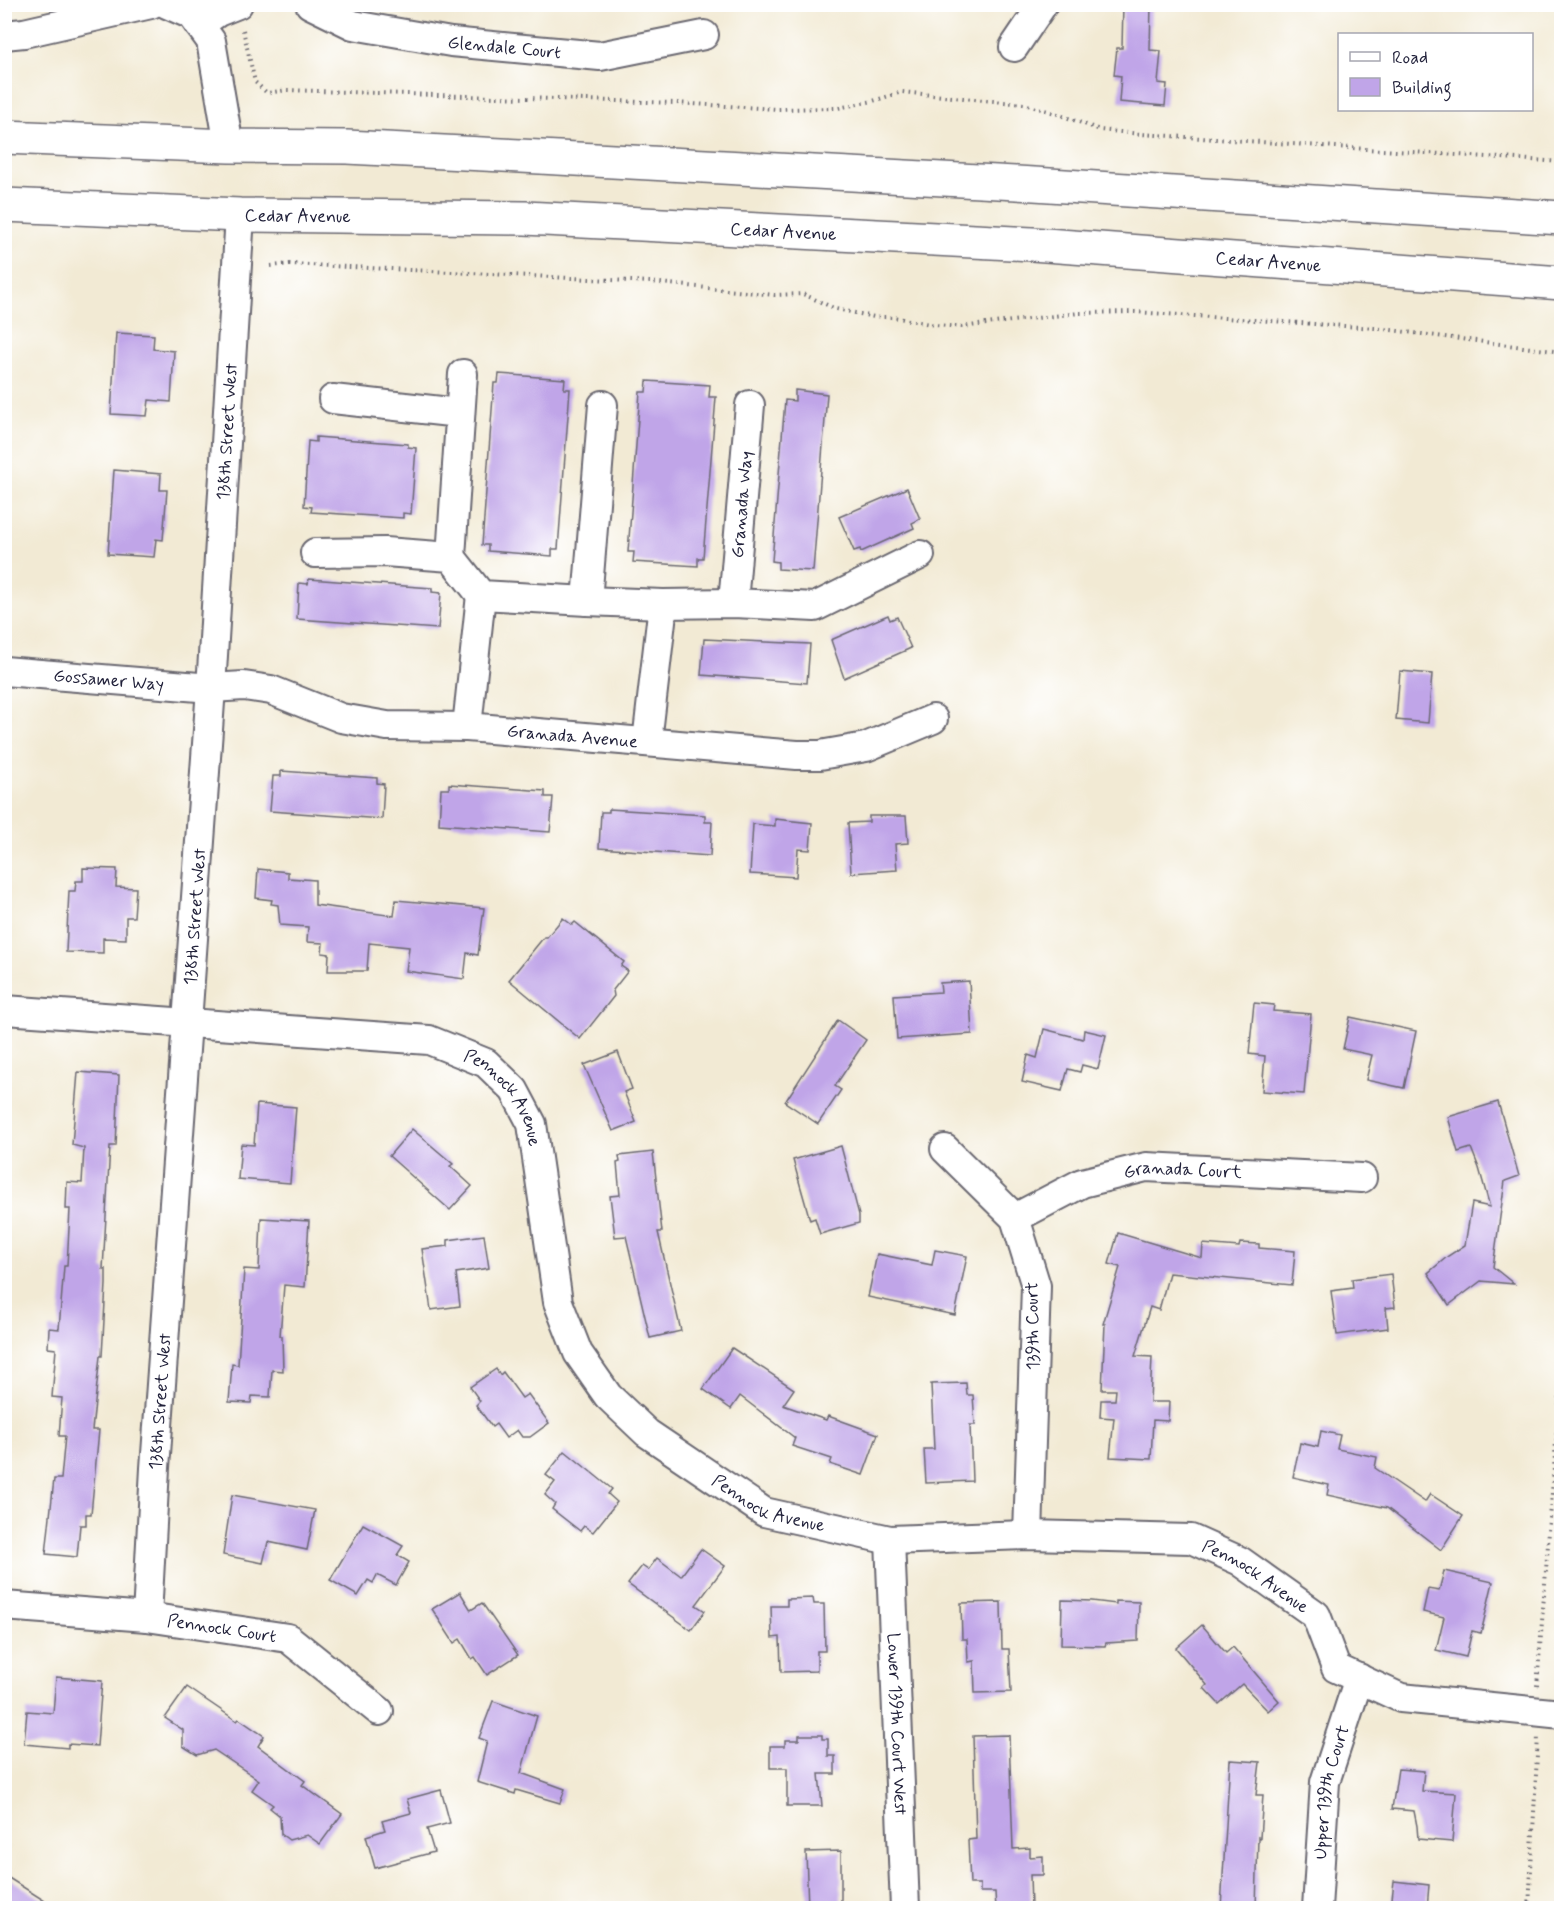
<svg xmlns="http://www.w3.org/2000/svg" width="1566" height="1913" viewBox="0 0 1566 1913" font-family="Mynerve,sans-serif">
<rect width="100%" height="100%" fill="#fff"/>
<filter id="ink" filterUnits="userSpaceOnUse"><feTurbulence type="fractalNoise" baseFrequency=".0167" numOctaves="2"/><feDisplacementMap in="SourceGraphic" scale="12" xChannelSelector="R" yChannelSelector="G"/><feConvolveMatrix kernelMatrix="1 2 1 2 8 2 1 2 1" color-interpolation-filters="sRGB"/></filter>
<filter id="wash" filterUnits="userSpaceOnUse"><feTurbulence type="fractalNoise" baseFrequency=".008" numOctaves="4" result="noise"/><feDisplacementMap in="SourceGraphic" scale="24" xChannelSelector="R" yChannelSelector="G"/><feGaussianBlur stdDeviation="1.35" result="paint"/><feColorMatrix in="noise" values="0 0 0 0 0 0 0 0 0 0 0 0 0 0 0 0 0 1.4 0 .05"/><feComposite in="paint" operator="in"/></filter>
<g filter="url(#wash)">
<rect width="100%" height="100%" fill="#f2ead4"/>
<g id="blocks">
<!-- building -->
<g fill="#c0a5e8">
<path d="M1123,4H1151L1150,50L1161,51L1158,83L1167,84L1165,106L1119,102L1121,76L1114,75L1117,48H1122Z"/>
<path d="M116,333L154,335L153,349L174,351L171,402L149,400L147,416L111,414Z"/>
<path d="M499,374L565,379L564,389H570L558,549H552V556L488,551V545H482L494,383H498Z"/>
<path d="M647,381L710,385L709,397H716L703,558H698V566L633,562L634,552H628L640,392H646Z"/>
<path d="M795,390L827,394L813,571L778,569V562L772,561L785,400L795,401Z"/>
<path d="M316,437L408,444V447L416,448L411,514L403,513V518L311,512L312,507L304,506L308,441L316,442Z"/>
<path d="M114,470L161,474L160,490H167L163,540L156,539L154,557L108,554Z"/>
<path d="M907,488L920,519L912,523L914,528L861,552L860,549L854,551L839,517Z"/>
<path d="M309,579L432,588V592L441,593L438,629L297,619L299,583L308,584Z"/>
<path d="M888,615L890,620L897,617L911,648L844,678L831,640Z"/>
<path d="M704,639L810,644L807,683L701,675Z"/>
<path d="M1400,671L1432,674L1428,723L1396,720Z"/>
<path d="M281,771L377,778V783L384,784L382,819L270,811L273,776H281Z"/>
<path d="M449,784L545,791V797H553L550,832L439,824L441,789H449Z"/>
<path d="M609,809L705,815V822H712L710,856L599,848L601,812H609Z"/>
<path d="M869,816H906L908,843L895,844L897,870L851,873L848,823L869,822Z"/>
<path d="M775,819L812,823L810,850L798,849L796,877L750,874L753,824L775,826Z"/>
<path d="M83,868L117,869L116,887L136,888L134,917H126V939L103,938V953L66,952L69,891H75L76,881H83Z"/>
<path d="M258,869L288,872V878L315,880V905L394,916L396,900L484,908L478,955L467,953L464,979L406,971L409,947L369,943L367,971H328L329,954L322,953L323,943L307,942L308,927L280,925L278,905L271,904L272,900L256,898Z"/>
<path d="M563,918L572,925L575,922L624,962L621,966L628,971L613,990L614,996L580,1039L509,980L544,937H547Z"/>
<path d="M969,981L972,1034L897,1039L894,995L941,992L940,983Z"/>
<path d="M1254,1003L1274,1005L1273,1011L1311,1014L1304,1094L1262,1091L1265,1056L1249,1054Z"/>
<path d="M1350,1017L1416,1031L1404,1088L1366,1080L1372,1055L1343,1049Z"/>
<path d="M838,1020L866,1040L835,1086L841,1090L818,1124L785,1102Z"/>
<path d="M1044,1029L1083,1039L1084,1030L1106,1035L1098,1069L1082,1065L1080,1072L1068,1069L1062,1091L1022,1082L1028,1055L1037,1058Z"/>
<path d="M618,1052L632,1089L624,1092L636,1122L613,1131L584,1065Z"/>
<path d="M78,1072L119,1075L116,1146H110L103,1269H106V1284L102,1356H100L92,1430H99L91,1514H86V1525H80L77,1557L46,1554L54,1479H61L65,1436H59L62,1398L52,1397L56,1349L48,1348L49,1328L59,1329L64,1266H67L70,1209H66L67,1182L82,1183L84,1148L72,1145Z"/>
<path d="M1498,1102L1519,1176L1505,1181L1493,1267L1514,1284L1481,1281L1449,1305L1428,1273L1448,1256L1465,1245L1472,1203L1490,1207L1479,1168L1471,1148L1458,1152L1448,1117Z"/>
<path d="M257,1104L296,1107L290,1183L238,1179L241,1144L254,1145Z"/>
<path d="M412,1129L453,1164L450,1166L472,1186L450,1210L389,1156Z"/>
<path d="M841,1146L859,1215V1223L820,1234L815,1218L810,1220L793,1160Z"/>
<path d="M653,1152L662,1232H658L681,1331L650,1338L626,1236L615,1237L610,1196L620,1195L617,1163L620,1162L619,1156Z"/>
<path d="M261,1218L309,1221L305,1287L284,1285L280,1336H282L283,1371L272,1370L270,1397L252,1396L251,1403L229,1402L232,1364L238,1365L244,1269L259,1270Z"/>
<path d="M1118,1233L1202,1258L1203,1244L1239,1247L1240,1243L1259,1244V1248L1295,1251L1292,1285L1169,1273L1159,1310L1150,1307L1135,1356L1152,1357L1150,1402H1169L1168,1421L1153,1420L1151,1459L1110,1457L1114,1418L1100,1417L1101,1400H1115L1116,1390H1102L1105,1324H1103L1120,1267L1109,1264Z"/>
<path d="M484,1235L489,1268L456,1273L460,1306L431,1310L422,1249L448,1246V1240Z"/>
<path d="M935,1250L967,1256L955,1315L868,1297L877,1254L932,1265Z"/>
<path d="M1391,1274L1395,1307L1386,1308L1388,1328L1337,1335L1331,1291L1353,1288L1352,1279Z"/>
<path d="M732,1348L794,1389L783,1405L826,1420L828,1416L878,1434L863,1475L830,1464L832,1459L792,1446L795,1438L740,1396L731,1409L703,1389Z"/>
<path d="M496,1369L500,1375L503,1372L522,1398L528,1394L549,1423L530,1437H522L517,1430L506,1438L496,1424L492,1427L476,1405L480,1401L470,1387Z"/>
<path d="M966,1383L967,1395H973L975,1425H970L972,1481L926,1483L924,1449H934L931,1384Z"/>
<path d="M1321,1431L1340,1435L1337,1449L1377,1457L1375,1468L1425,1502L1430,1494L1463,1516L1441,1550L1387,1508L1327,1495L1329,1485L1293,1477L1300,1443L1318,1447Z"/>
<path d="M565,1451L612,1489L608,1494L617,1502L593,1532L584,1526L580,1531L552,1509L555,1504L545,1495L555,1482L546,1475Z"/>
<path d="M232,1495L315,1510L307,1550L268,1542L263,1563L223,1555Z"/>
<path d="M363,1524L403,1546L397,1555L409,1562L396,1585L377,1575L373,1583L368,1580L358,1596L330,1580Z"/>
<path d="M701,1549L725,1566L696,1605L705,1611L691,1630L628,1584L642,1566L648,1570L657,1558L681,1576Z"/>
<path d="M1444,1571L1493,1582L1481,1633L1472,1631L1466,1657L1436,1650L1444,1617L1423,1612L1428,1589L1439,1591Z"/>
<path d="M460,1592L471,1610L482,1603L518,1655L487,1675L475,1657L472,1659L460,1639L454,1643L432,1609Z"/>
<path d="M813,1598L814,1604H824L825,1651H817V1671L781,1672L780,1637L772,1638L771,1606H787V1599Z"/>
<path d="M1062,1600L1092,1601L1116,1604V1601L1139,1602L1138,1641L1106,1643L1105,1646L1061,1645Z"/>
<path d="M1001,1602L1002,1649H1009L1011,1692L975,1693L974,1661L968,1662L967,1639H962L961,1603Z"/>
<path d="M1202,1625L1226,1653L1233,1647L1279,1701L1268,1711L1242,1684L1219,1704L1204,1688L1207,1685L1176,1648Z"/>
<path d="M56,1677L102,1681L97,1746L68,1744V1748L24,1744L27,1711L53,1713Z"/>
<path d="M187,1687L237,1721L239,1719L264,1736L258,1746L305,1781L302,1785L342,1814L320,1844L307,1835L289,1840L281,1834L280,1816L270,1808L273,1805L252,1790L259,1780L214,1750L197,1755L183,1746V1730L165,1718Z"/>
<path d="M493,1701L537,1716L521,1773L565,1789L560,1803L516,1790L515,1794L477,1782L487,1741L479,1738Z"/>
<path d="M799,1735H822V1739H828V1756H835V1774H819L822,1806H787V1768H770V1746H785V1740H799Z"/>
<path d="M1009,1735L1013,1849L1030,1848V1857L1043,1856V1875H1030L1031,1908H996L995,1892H980V1884H970L968,1840L976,1839L973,1736Z"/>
<path d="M1230,1760L1260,1762L1256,1795H1263L1260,1838L1258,1837L1256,1908H1221Z"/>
<path d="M1398,1769L1424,1771L1422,1791L1456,1793L1452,1842L1418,1839L1417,1826L1414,1811L1392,1809Z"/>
<path d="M441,1790L450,1823L427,1829L434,1852L375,1868L366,1836L385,1830L382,1821L411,1813L407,1799Z"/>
<path d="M841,1851V1908H808L806,1852Z"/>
<path d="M4,1875L56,1908H4Z"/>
<path d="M1394,1881L1429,1885L1427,1908H1391Z"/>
</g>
</g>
</g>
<g filter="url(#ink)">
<use href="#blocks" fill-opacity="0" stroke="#6b6871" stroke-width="1.5"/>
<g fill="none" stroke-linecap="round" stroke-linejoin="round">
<!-- minor casing -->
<g stroke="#6b6871" stroke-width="32">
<g id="minor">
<path d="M167,4L192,15L211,41L229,146"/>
<path id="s1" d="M310,4L353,25L451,42L600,56L704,35"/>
<path d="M199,25L218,12L238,4"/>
<path d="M4,35L24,33L151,4"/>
<path d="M1014,47L1043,4"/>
<path d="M333,399L459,413"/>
<path d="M315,553L385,552L451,557L481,595L587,601L663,604L733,603L815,607L920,555"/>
<path d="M451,557L463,374"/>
<path d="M587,601L603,405"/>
<path id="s2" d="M733,603L750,405"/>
<path id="s3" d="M4,671L211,688L244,686L271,690L341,718L387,726L467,727L797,755H820L866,747L933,719"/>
<path d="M467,727L481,595"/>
<path d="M647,742L663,604"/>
<path id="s4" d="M5,1010L429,1040L486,1063L514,1090L532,1124L558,1302L578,1353L608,1396L647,1433L764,1512L890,1540L1028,1535L1191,1539L1240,1561L1316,1615L1336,1668L1401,1698L1562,1714"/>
<path d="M945,1149L1015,1218L1036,1286L1028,1535"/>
<path id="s5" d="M1015,1218L1082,1183L1146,1167L1362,1178"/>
<path id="s6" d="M890,1540L905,1908"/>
<path id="s7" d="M4,1606L147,1617L288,1638L379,1711"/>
<path id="s8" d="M147,1617L155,1468L211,688L240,215"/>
<path id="s9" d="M1317,1908L1325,1782L1359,1678"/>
</g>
</g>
<!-- highway casing -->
<g stroke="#6b6871" stroke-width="36">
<g id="highway">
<path d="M4,137L229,146L347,147L540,157L1034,184L1562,218"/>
<path id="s10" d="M4,205L240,215L525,218L1032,244L1562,283"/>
</g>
</g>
<!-- path -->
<g stroke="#6b6871" stroke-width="4" stroke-dasharray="1.5 4.5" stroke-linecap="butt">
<path d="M243,30L255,82L267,93L287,90L675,103L777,109L838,108L873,101L902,92L1024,104L1055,113L1100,130L1141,134L1562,162"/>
<path d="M271,266L290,264L651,282L774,295L803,294L836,309L874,317H893L935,325L961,327L1079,313L1135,312L1375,328L1562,352"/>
<path d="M1537,1686L1562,1364"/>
<path d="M1529,1908L1538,1736"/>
</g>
<!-- minor -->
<use href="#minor" stroke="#fff" stroke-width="28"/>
<!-- highway -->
<use href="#highway" stroke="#fff" stroke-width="33"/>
</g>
</g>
<g text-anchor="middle" stroke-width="4.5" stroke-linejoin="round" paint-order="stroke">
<!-- street labels -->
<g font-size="18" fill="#22223b" stroke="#fff">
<text dy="6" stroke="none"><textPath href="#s1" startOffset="201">Glendale Court</textPath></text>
<text dy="6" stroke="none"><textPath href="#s10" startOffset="294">Cedar Avenue</textPath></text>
<text dy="6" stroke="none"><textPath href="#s10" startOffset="780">Cedar Avenue</textPath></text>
<text dy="6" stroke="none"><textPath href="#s10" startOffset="1266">Cedar Avenue</textPath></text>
<text dy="6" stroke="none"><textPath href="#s8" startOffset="1188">138th Street West</textPath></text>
<text dy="6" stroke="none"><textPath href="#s2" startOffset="99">Granada Way</textPath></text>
<text dy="6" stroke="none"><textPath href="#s3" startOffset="105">Gossamer Way</textPath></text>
<text dy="6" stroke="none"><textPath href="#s3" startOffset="576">Granada Avenue</textPath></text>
<text dy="6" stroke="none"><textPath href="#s8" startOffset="702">138th Street West</textPath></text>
<text dy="6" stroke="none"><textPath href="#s4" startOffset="525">Pennock Avenue</textPath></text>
<text dy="6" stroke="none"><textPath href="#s5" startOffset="178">Granada Court</textPath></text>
<text transform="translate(1032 1326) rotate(-91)" y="6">139th Court</text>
<text dy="6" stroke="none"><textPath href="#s8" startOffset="216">138th Street West</textPath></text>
<text dy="6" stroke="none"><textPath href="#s4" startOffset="1047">Pennock Avenue</textPath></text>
<text dy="6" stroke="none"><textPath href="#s4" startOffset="1551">Pennock Avenue</textPath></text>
<text dy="6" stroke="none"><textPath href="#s7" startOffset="219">Pennock Court</textPath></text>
<text dy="6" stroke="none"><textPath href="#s6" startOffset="184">Lower 139th Court West</textPath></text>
<text dy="6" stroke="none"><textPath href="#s9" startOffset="117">Upper 139th Court</textPath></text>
</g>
</g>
<!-- margin -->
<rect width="1566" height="1913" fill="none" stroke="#fff" stroke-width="24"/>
<!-- legend -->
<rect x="1338" y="33" width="195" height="78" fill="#ffffff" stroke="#a7a7b1" stroke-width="1.5"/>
<rect x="1350" y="52" width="30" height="9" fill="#ffffff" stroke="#a7a7b1" stroke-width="1.5"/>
<text x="1392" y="63" font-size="18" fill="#22223b">Road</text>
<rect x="1350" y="78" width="30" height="18" fill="#c0a5e8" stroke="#a7a7b1" stroke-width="1.5"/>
<text x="1392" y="93" font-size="18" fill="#22223b">Building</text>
</svg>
